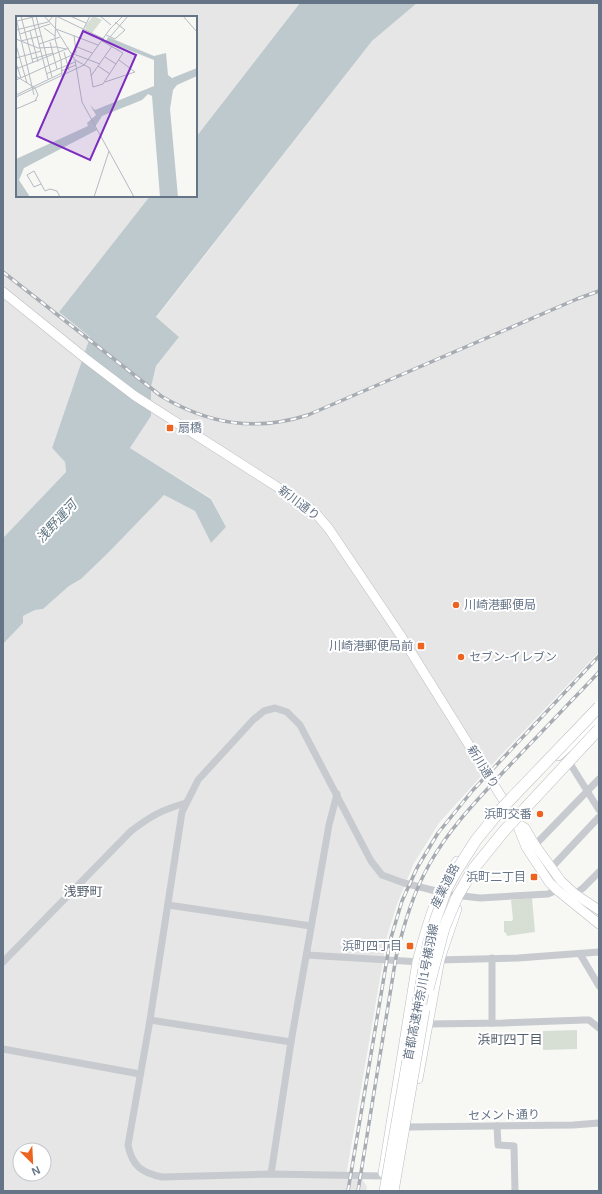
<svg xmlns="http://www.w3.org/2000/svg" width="602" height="1194" viewBox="0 0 602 1194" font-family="Helvetica,'Noto Sans JP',sans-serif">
<rect width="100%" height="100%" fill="#f7f7f4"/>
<!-- built -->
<g fill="#e5e6e5" fill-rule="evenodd">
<path d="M3,3H300L196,137V17H17V196H150L59,312L90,337L52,448L65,462L66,472L3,538Z"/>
<path d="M417,3H599V652L483,774L439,823L414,863L397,904L384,946V955L346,1176L362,1179L367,1187L366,1191H3V644L23,623V616L35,610L43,609L69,586L81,579L109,552L164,495L195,511L211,543L226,527L211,498L130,448L151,416V387L156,366L179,337L156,318L372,41ZM20,1150H44V1174H20Z"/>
</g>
<!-- green -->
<g fill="#d7dfd5">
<path d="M532,898L535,932L507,936L506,933L504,932V921H512L513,919L511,900Z"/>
<path d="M577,1030V1049L543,1050V1031Z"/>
</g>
<!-- water -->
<path fill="#bec9ce" d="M300,3H417L372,41L156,317L179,337L156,366L151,387V416L130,448L211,499L226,527L211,543L195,511L164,495L109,552L81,579L69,586L43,609L35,610L23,616V623L3,644V538L66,472L65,462L52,448L90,337L59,312L150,196H196V137Z"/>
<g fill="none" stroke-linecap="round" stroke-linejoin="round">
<!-- major casing -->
<g stroke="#babdc2" stroke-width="10">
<g id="major">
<path d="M3,292L85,358L135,396L293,497L310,508L318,516L329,529L401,636L504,801L516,822L526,847L549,882L557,890L599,924"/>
<path d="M517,823L525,828L535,845L561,881L575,894L599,910"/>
<path d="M418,1079L440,959L457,909"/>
<path d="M383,1173L417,962C426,927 436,891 457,861"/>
</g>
</g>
<!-- highway casing -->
<g stroke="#b9bcc0" stroke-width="12">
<path id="highway" d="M558,755L582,733L599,715"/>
</g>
<!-- minor -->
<g stroke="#c7cace" stroke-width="7">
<path d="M571,765L599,810"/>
<path d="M535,845L599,779"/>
<path d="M552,867L599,817"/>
<path d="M575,894L583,888L599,872"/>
<path d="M454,895L480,898L548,894L557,890"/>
<path d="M168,905L311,926"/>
<path d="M580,954L599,986"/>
<path d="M307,955L420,962"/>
<path d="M492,958V1023"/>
<path d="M437,960L518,958L599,952"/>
<path d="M3,962L131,831C151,816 161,810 186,803"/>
<path d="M150,1020L291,1042"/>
<path d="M428,1024L503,1023L584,1020H589L599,1028"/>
<path d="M3,1049L140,1074"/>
<path d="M497,1126L498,1145L514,1146L515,1191"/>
<path d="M409,1127L573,1125L599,1123"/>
<path d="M271,1174L291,1042L329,825L337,794"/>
<path d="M382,1176L271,1174L162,1177C142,1173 132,1166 128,1145L150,1020L182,812L198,780L253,720L264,711L275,708L287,712L300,725L371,861L382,875L404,883L444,893"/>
</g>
<!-- major -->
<use href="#major" stroke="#fff" stroke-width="9"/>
<!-- highway -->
<use href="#highway" stroke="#fff" stroke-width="11"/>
<!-- rail casing -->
<g stroke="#a7acb3" stroke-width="3.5">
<g id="rail">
<path d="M3,272L161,396C208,424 255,432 308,415L577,299L599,291"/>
<path d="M348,1191L390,941L402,901L417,868L438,833L473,790L599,656"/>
<path d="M358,1191L396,957C404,924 413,893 430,863C451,826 480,797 509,766C539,735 569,703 599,672"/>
</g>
</g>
<!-- rail -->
<use href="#rail" stroke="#fff" stroke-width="2" stroke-dasharray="6" stroke-linecap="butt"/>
<!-- highway-bridge casing -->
<g stroke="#b9bcc0" stroke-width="12" stroke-linecap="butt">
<g id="highway-bridge">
<path d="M428,989L444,928L457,897L474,868L504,831L599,729"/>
<path d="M385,1191L428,945L434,924L446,890L455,873L476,840L503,807L599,707"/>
<path d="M393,1191L424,1010"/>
</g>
</g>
<!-- highway-bridge -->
<use href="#highway-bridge" stroke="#fff" stroke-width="11"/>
</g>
<!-- markers -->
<g fill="#ec641f" stroke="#fff" stroke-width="1.5">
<rect x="166" y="424" width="8" height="8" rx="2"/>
<circle cx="456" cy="605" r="4"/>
<rect x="417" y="642" width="8" height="8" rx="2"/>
<circle cx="461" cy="657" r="4"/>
<circle cx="540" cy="814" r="4"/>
<rect x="530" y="873" width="8" height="8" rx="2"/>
<rect x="406" y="942" width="8" height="8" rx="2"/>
</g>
<g text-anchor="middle" stroke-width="4" stroke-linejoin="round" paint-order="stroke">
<!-- poi labels -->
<g font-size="12" fill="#657487" stroke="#fff" text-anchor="end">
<text x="178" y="432" text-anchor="start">扇橋</text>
<text x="464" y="609" text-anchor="start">川崎港郵便局</text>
<text x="413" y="650">川崎港郵便局前</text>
<text x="469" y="661" text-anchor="start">セブン-イレブン</text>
<text x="532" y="818">浜町交番</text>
<text x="526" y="881">浜町二丁目</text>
<text x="402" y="950">浜町四丁目</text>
</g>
<!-- street labels -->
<g font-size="12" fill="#657487" stroke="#fff">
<text transform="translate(299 503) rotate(37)" y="4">新川通り</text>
<text transform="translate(483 767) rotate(58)" y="4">新川通り</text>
<text transform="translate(445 886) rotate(-63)" y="4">産業道路</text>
<text transform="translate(421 992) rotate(-79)" y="4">首都高速神奈川1号横羽線</text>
<text transform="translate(504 1115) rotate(-1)" y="4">セメント通り</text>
</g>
<!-- water labels -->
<g font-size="13" font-style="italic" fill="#607683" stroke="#fff">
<text transform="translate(56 521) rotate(-47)" y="5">浅野運河</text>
</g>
<!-- neighbourhood labels -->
<g font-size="13" fill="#535e6b" stroke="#fff">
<text x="83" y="896">浅野町</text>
<text x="510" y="1044">浜町四丁目</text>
</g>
</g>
<!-- overview -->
<g transform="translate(16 16)">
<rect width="181" height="181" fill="#f7f7f4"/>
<path d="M77,0L86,4L76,17L70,14L69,10Z" fill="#d7dfd5"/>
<path d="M92,21L138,40L150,37L152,59L156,62L181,52V60L161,69L157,74L154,93L162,181H144L136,80L132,78L126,84L86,100L79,111L81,114L8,152L3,164L14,181H0V143L72,110L71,107L80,99L74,89L79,94L138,70V44L90,25Z" fill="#bec9ce"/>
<path fill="none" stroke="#b4bbc2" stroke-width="1" d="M5,0L17,47M20,0L36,61M28,0L40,13L59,44L66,86L111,168M40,0L39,23L45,44L46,59M40,0L88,23M54,0L70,7M84,0L95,9M167,0L181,16M16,1L32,63M0,2L18,79M1,5L21,0M28,12L39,20M40,13L82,29M0,14L32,6L37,0M67,14L74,0M14,15L22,46M4,18L34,8M58,19L60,37M90,19L99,23L109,14L99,6M94,21L112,0M0,23L22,32L41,31L50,33M5,25L25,20M34,26L41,53M23,28L44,21M0,29L11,67M59,30L76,37M48,36L53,54M55,37L84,48M89,41L100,48M0,42L25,35M16,43L37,37M59,44L74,52L77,71L87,68L107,37L86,25M0,47L5,62M82,50L94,58M0,53L53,32M45,55L60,49M30,58L59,46M0,60L19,72L22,79L19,85M75,60L96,30M0,64L56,39M89,66L119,56L103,44M0,79L46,57M0,81L68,49L94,13L107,0M0,93L21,84M25,168L18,171L11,159L18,155L29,175L34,173L41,175L44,181M111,168L118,181M78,181L93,135"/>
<path fill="#7b2cbf" fill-opacity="0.15" stroke="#7b2cbf" stroke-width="2" d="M67,15L120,39L74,144L21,120Z"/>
<rect width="181" height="181" fill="none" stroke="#657487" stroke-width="2"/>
</g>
<!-- border -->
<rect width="602" height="1194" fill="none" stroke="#657487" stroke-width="8"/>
<!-- north arrow -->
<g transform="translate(32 1162) rotate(156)"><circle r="19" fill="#ffffff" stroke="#c1c7cf"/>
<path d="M0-3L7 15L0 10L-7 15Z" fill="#ec641f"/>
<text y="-6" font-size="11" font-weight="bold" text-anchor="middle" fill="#657487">N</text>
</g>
</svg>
